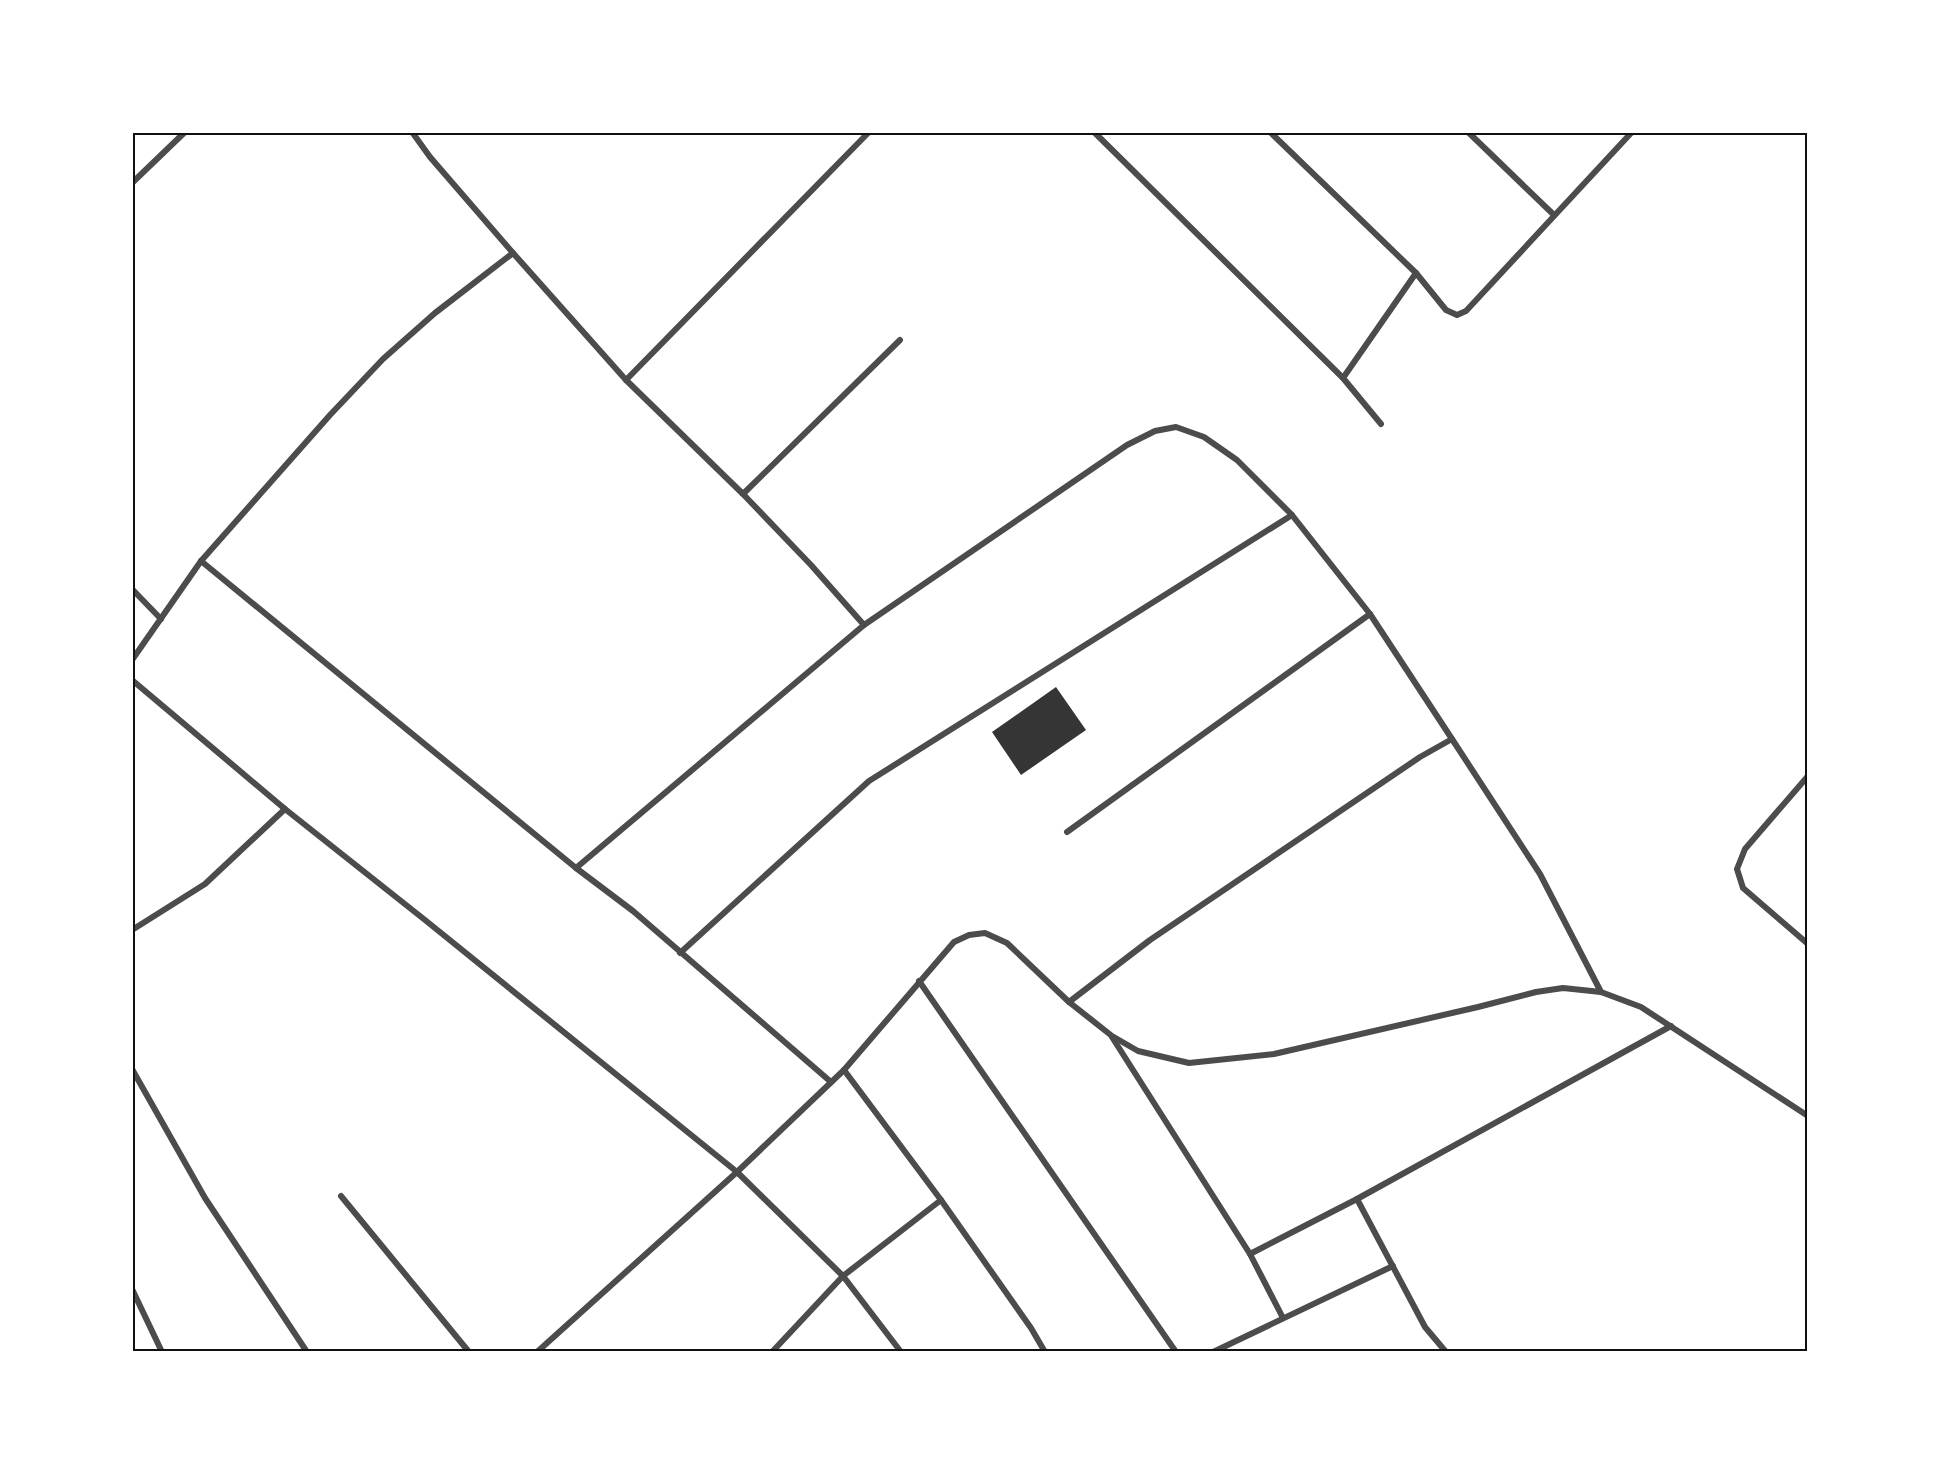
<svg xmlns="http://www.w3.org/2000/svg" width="1940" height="1484" viewBox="0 0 1940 1484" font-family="'Space Grotesk',sans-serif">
<rect width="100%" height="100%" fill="#fff"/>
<!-- building -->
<path fill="#353535" d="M1056,687L1086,730L1021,775L992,732Z"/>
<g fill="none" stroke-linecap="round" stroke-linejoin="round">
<!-- minor -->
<g stroke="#4c4c4c" stroke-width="6">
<path d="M412,132L430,157L513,253L626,380L743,494L811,565L864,625"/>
<path d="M1094,132L1343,378L1381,424"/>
<path d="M1270,132L1416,273L1446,310L1457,315L1466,311L1632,132"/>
<path d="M1468,132L1554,215"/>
<path d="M132,183L185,132"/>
<path d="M1343,378L1416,273"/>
<path d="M626,380L869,132"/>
<path d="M743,494L900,340"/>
<path d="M201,561L576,868L633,911L831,1082"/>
<path d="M132,589L161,619"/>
<path d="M132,660L201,561L330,415L383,359L435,313L513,253"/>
<path d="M132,680L285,809L425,920L737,1172L843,1276L901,1352"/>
<path d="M1808,776L1745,849L1737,869L1743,888L1808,944"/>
<path d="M1067,832L1370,614"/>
<path d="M576,868L864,625L1127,445L1155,431L1176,427L1204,437L1237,460L1292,515L1370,614L1452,739L1540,874L1601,992"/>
<path d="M132,930L205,884L285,809"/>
<path d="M680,953L869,781L1292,515"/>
<path d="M919,981L1176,1352"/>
<path d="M1069,1002L1150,940L1420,757L1452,739"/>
<path d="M1112,1037L1250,1254L1283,1318"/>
<path d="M132,1069L205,1198L307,1352"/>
<path d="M844,1070L941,1200L1031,1328L1045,1352"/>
<path d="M341,1196L469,1352"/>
<path d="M1357,1199L1425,1327L1446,1352"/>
<path d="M1250,1254L1357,1199L1671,1026"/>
<path d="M132,1289L162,1352"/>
<path d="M537,1352L737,1172L844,1070L954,942L969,935L985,933L1007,943L1069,1002L1112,1036L1138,1051L1189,1063L1274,1054L1478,1007L1536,992L1563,988L1601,992L1641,1007L1808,1116"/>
<path d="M772,1352L843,1276L941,1200"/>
<path d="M1213,1352L1393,1266"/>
</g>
</g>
<!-- border -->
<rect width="1940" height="1484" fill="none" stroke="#ffffff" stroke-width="267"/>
<rect x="134" y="134" width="1672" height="1216" fill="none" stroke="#111" stroke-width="2"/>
</svg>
